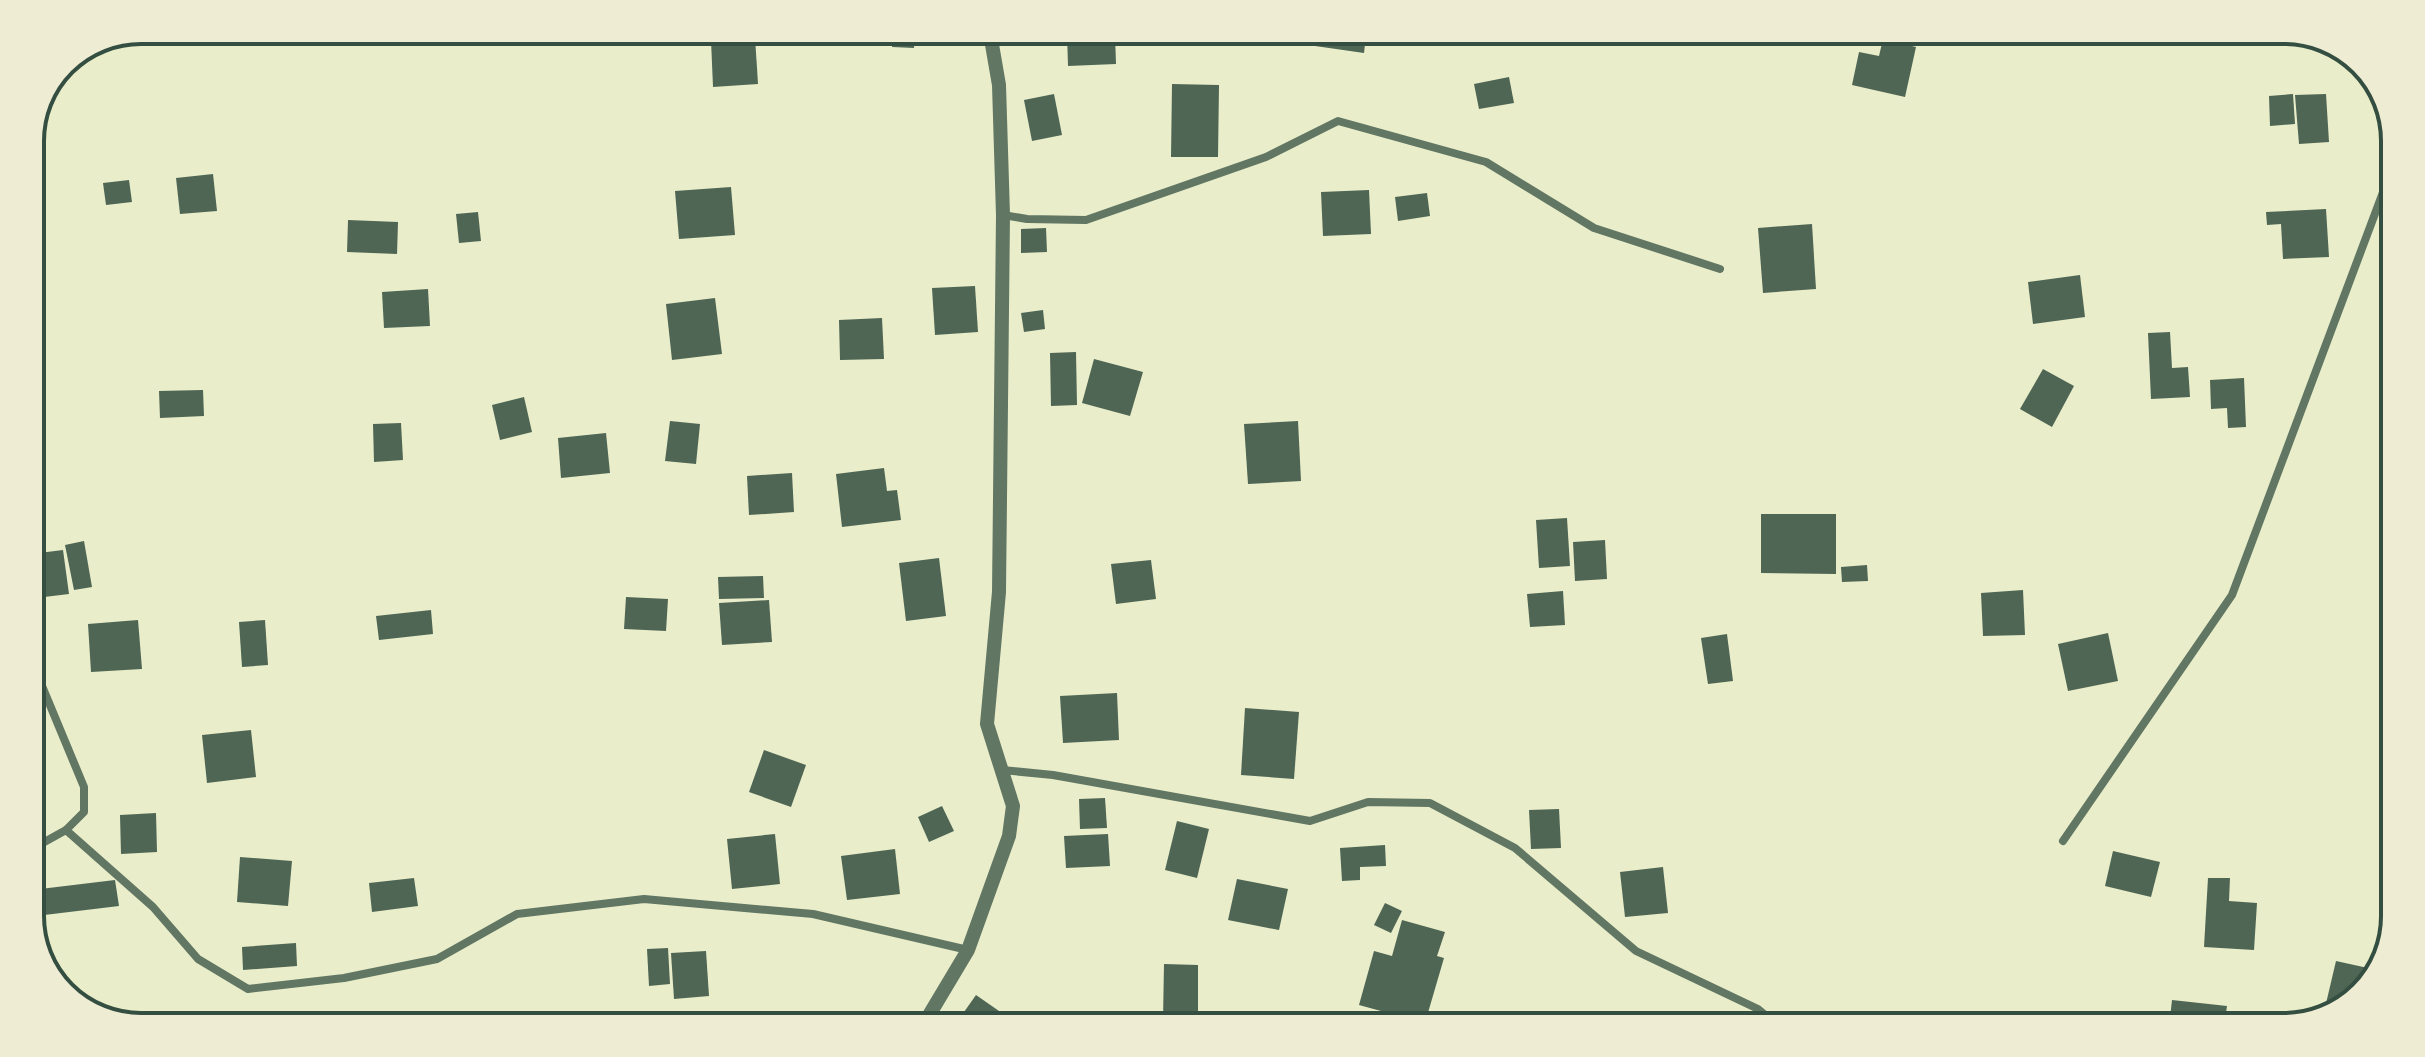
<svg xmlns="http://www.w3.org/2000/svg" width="2425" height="1057" viewBox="0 0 2425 1057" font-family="'Sofia Sans Condensed',sans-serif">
<rect width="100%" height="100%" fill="#e9edc9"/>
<!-- building -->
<g fill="#4f6655">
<path d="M893,33H915L914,48L892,47Z"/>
<path d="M1067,34H1115L1116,64L1068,66Z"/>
<path d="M1309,34L1366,35L1364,53L1308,45Z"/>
<path d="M755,37L758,84L713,87L711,40Z"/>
<path d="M1883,39L1916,47L1905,97L1852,85L1859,52L1879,56Z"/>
<path d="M1509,77L1514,103L1479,109L1474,84Z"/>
<path d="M1172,84L1219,85L1218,157H1171Z"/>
<path d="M1054,94L1062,135L1032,141L1024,100Z"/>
<path d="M2293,94L2295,124L2270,126L2269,96Z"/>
<path d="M2326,94L2329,142L2299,144L2295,95Z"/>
<path d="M213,174L217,211L180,214L176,178Z"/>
<path d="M129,180L132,202L106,205L103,183Z"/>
<path d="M731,187L735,235L679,239L675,191Z"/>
<path d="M1369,190L1371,234L1323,236L1321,192Z"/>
<path d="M1427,193L1430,216L1398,221L1395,197Z"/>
<path d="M2326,209L2329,257L2283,259L2281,224L2267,225L2266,212Z"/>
<path d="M478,212L481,241L459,243L456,214Z"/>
<path d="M348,220L398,222L397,254L347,252Z"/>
<path d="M1812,224L1816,289L1763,293L1758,228Z"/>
<path d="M1046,228L1047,252L1021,253V229Z"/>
<path d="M2080,275L2085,317L2033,324L2028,282Z"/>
<path d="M975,286L978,332L935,335L932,288Z"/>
<path d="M428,289L430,326L384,328L382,292Z"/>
<path d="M715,298L722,354L672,360L666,304Z"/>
<path d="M1043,310L1045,329L1024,332L1021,313Z"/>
<path d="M882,318L884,359L840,360L839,320Z"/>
<path d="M2170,332L2172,368L2188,367L2190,397L2151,399L2148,333Z"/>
<path d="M1076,352L1077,405L1051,406L1050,353Z"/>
<path d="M1094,359L1143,372L1130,416L1082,403Z"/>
<path d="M2043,369L2074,386L2052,427L2020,409Z"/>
<path d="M2244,378L2246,427L2228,428L2227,408L2211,409L2210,380Z"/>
<path d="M203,390L204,416L160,418L159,391Z"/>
<path d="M524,397L532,432L500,440L492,405Z"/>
<path d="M670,421L700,424L696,464L665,461Z"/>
<path d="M1298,421L1301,481L1248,484L1244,424Z"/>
<path d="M401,423L403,460L374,462L373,424Z"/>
<path d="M606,433L610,473L561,478L558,438Z"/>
<path d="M884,468L887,491L897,490L901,520L842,527L836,474Z"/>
<path d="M792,473L794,512L749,515L747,476Z"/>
<path d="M1761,514H1836V574L1761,573Z"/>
<path d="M1567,518L1570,566L1539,568L1536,520Z"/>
<path d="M1605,540L1607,579L1575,581L1573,542Z"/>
<path d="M84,541L92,587L74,590L65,545Z"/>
<path d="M63,550L69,594L36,598L31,554Z"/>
<path d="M939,558L946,616L906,621L899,563Z"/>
<path d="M1151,560L1156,599L1116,604L1111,564Z"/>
<path d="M1867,565L1868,581L1842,582L1841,567Z"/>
<path d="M763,576L764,598L719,599L718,577Z"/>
<path d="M2023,590L2025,635L1983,636L1981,593Z"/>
<path d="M1563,591L1565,625L1530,627L1527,594Z"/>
<path d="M626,597L668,599L666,631L624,629Z"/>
<path d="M769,600L772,642L722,645L719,603Z"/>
<path d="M431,610L433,634L379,640L376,616Z"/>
<path d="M138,620L142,669L91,672L88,624Z"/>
<path d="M265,620L268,665L242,667L239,622Z"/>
<path d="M2108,633L2118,681L2068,691L2058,644Z"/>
<path d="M1727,634L1733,681L1708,684L1701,638Z"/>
<path d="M1117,693L1119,740L1063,743L1060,696Z"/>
<path d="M1245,708L1299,712L1294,779L1241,775Z"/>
<path d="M251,730L256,777L207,783L202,735Z"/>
<path d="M764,750L806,765L791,807L749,792Z"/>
<path d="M1105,798L1107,828L1080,829L1079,799Z"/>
<path d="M942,806L954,831L929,842L918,817Z"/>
<path d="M1559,809L1561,848L1531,849L1529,810Z"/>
<path d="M156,813L157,852L121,854L120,815Z"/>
<path d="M1177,821L1209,829L1197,878L1165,870Z"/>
<path d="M775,834L780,884L732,889L727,839Z"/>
<path d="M1108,834L1110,866L1066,868L1064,836Z"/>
<path d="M1385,845L1386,866L1360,867V880L1342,881L1340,848Z"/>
<path d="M895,849L900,894L847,900L841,856Z"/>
<path d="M2113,851L2160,862L2151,897L2105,886Z"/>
<path d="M240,857L292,861L288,906L237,902Z"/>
<path d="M1663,867L1668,913L1625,917L1620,872Z"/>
<path d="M414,878L418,906L372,912L369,883Z"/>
<path d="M2208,878H2230L2229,901L2257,903L2254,950L2204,947Z"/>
<path d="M1237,879L1288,889L1279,930L1228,920Z"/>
<path d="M115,880L119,906L36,916L32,890Z"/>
<path d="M1385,903L1402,911L1391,933L1374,925Z"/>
<path d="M1402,920L1445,932L1437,956L1444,958L1425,1023L1359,1005L1374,951L1392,956Z"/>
<path d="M296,943L297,966L243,970L242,947Z"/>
<path d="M668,948L670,984L649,986L647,949Z"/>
<path d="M706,951L709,996L674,999L671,953Z"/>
<path d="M2336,961L2377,970L2346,1008L2330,1013L2324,1012Z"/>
<path d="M1164,964L1198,965V1021L1163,1020Z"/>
<path d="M976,995L1012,1020L1010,1022H957Z"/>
<path d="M2172,1000L2227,1006L2224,1027H2169Z"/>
</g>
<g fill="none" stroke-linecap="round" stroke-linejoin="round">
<!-- minor -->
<g stroke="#617663" stroke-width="8">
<path d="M1003,215L1027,219L1086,220L1266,157L1338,121L1486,162L1594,228L1720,269"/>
<path d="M30,657L84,787V812L66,830"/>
<path d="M1002,770L1053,775L1310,821L1368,802L1430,803L1515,848L1636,951L1758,1009L1777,1025"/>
<path d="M2063,841L2232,595L2394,163"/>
<path d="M30,850L66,830L153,907L198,959L248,989L344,978L437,959L517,914L644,899L813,914L968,950"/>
</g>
<!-- tertiary -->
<path stroke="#617663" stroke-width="14" d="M925,1022L968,950L1009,836L1013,806L987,724L999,592L1003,215L999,85L990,33"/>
</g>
<!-- crop -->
<path d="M0 0H2425V1057H0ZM141 44H2284A97 97 0 0 1 2381 141V916A97 97 0 0 1 2284 1013H141A97 97 0 0 1 44 916V141A97 97 0 0 1 141 44Z" fill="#eeecd3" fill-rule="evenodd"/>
<path fill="none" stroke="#344e41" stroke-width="4" d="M141 44H2284A97 97 0 0 1 2381 141V916A97 97 0 0 1 2284 1013H141A97 97 0 0 1 44 916V141A97 97 0 0 1 141 44Z"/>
</svg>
